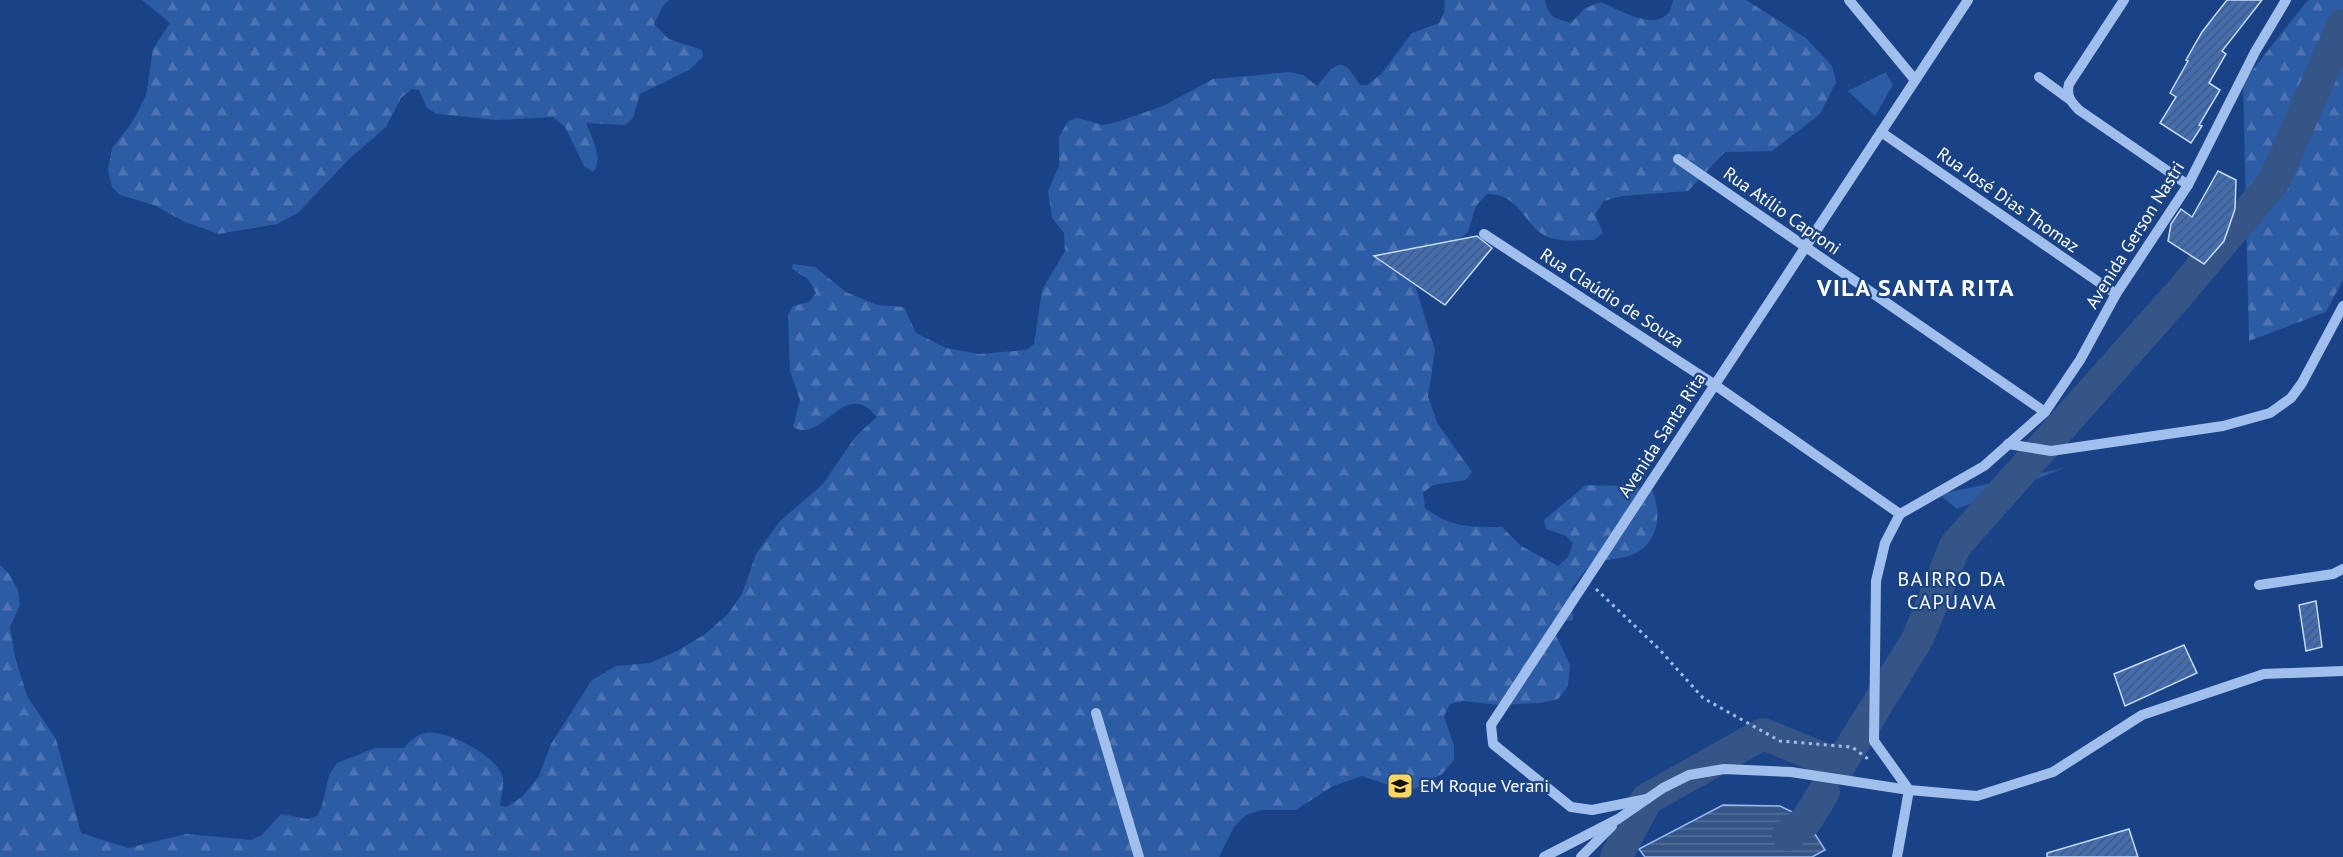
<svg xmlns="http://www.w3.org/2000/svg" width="2343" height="857" viewBox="0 0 2343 857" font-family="'PT Sans',sans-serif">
<defs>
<pattern id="forest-firs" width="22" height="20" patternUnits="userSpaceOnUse" patternTransform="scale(1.5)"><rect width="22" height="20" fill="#2c5ca4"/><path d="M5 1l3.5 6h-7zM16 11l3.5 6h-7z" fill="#4c74b2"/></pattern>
<pattern id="water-rules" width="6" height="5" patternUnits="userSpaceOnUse" patternTransform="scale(1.5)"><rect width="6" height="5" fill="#355587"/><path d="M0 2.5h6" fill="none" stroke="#536e99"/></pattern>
<pattern id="building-hatch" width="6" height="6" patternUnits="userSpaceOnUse" patternTransform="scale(1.5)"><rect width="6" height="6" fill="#426db0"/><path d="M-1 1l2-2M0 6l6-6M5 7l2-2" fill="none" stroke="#485974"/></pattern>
</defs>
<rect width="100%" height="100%" fill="#194386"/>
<!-- forest -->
<g fill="url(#forest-firs)">
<path d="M142,0H669L663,6L654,24L669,39L702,50L703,57L689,70L640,94L633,118L625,125L586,123C592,139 604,157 593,172L584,166L565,127L553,117L497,120L437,114L427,108L419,90L412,89L401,98L386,127L349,159L298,213L277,224L219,234L185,222L154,205L120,195L112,187L108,170L112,148L131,124L146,96L153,49L170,23Z"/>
<path d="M1445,0H1545C1549,18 1554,18 1571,23L1585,8L1601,2C1623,12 1667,38 1673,0H1746L1806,38L1832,66L1836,82L1820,114L1772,151L1725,152L1688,191L1622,196L1604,201L1595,214L1603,233L1594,240C1581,240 1564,242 1551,238C1525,231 1522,193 1487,194L1476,206L1468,232L1429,264L1415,285L1435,350L1428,397L1438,424L1472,472L1466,480L1433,485L1423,493L1425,508C1452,528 1469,527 1502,527L1521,546L1558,566L1568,557L1573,543L1566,536L1546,529L1544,520L1586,485L1632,486L1652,490C1662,513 1659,542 1634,554C1622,560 1605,558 1593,564C1585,568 1578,581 1572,588L1573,620L1550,623L1570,665L1568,686L1558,699L1540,703L1498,705L1463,701L1450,704L1444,716L1454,746V760L1442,774L1417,788L1403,790L1362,776L1333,786L1296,810H1262L1246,815L1234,827L1219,857H0V565L9,574L18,590L20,605L10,627L15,657L27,696L56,739L81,833L128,848L186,834L251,840L262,835L281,814L307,819L317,816L322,806L329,775L337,763L375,748H404C410,741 417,734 426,733C446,729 499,757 503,778C504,785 501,797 500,805L506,807L523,796L539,776L551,744L592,680L616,666L650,663L677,651L704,635L728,614L742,594L756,554L780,521L822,485L856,436L877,417C844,376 823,445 793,427L800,400L790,371L788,315L793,306L809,302L816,293L808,279L792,269L793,264L815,267L846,292L877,305L904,307L916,333L946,348L979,354L1026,350L1034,344L1042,290L1065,251L1064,233L1052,218L1048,191L1059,166V137L1068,121L1078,118L1103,125L1117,122L1163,106L1213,79L1290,72L1303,75L1317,86C1337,62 1341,54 1360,85H1367L1382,73L1412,33L1439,23L1444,12Z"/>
<path d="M2308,0H2343V280L2326,312L2249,341L2243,82Z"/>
</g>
<!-- green -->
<g fill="#2c5ca4">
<path d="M1886,72L1893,85L1875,116L1848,91Z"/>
<path d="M2065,468L1957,509L1939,494Z"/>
</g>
<!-- water -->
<path fill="url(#water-rules)" stroke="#93b9ef" stroke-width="1.5" d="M1723,805L1780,806L1805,818L1825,850L1812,857H1645L1639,849Z"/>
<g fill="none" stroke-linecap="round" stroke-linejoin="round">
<!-- river -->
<g stroke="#355587" stroke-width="32">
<path d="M1788,835L1806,821L1824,792"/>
<path d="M1616,857L1647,799L1763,734L1840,765L1918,638L1955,546L2178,295L2274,181L2343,25"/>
</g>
</g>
<!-- building -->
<g fill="url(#building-hatch)" stroke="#c5daf9" stroke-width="1.5">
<path d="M2227,0H2262L2222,51L2226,54L2209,83L2220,90L2199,125L2202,126L2191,143L2160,123L2176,97L2170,93L2188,61L2186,60L2202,32Z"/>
<path d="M2218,171L2236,180L2235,209L2224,241L2204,264L2168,241L2171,224L2181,209L2192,217Z"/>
<path d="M1477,236L1492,248L1445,305L1374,256Z"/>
<path d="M2316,601L2322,647L2306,651L2299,605Z"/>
<path d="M2184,645L2197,673L2125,706L2114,674Z"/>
<path d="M2129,829L2138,857H2047V853Z"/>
</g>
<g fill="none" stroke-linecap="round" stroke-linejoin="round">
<!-- path -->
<path stroke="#a0bfec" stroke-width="3" stroke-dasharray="3 4.5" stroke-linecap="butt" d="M1596,589L1659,649L1703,698L1780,741L1852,747L1868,759"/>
<!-- minor -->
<g stroke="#a0bfec" stroke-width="10">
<path d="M1849,0L1915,80"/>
<path d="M2124,0L2069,84C2066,96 2071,102 2079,110L2188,185"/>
<path d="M2039,77L2069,99"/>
<path d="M1881,132L2116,294"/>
<path d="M1678,159L2045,412"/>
<path d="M1484,234L1715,385L1900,514"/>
<path d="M2008,444L2051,451L2223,426L2270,413L2291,398L2302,383L2343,306"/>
<path d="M2259,585L2333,574L2343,569"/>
<path d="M1096,713L1139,857"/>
<path d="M1647,799L1592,810L1571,807L1493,744L1491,725L1968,0"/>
<path d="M1544,857L1618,819L1663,788L1689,775L1724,769L1791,772L1909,790L1977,796L2053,772L2142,715L2264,674L2343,671"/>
<path d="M1581,857L1612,826"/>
<path d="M1897,857L1909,790L1874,741L1876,581L1885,543L1900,514L1984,466L2045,412L2080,360L2116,294L2188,185L2255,52L2286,0"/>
</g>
</g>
<!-- icons -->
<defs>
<g id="school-square" transform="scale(1.35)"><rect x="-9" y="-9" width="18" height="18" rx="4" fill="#ffd85b" stroke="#194386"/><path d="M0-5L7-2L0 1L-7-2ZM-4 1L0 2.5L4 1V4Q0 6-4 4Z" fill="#111"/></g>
</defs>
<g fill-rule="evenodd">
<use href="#school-square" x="1400" y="786"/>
</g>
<g text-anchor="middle" stroke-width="4.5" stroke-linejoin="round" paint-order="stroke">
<!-- street labels -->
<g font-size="18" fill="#fff" stroke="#194386">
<text transform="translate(2008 200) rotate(35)" y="6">Rua José Dias Thomaz</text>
<text transform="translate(1782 211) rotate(35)" y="6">Rua Atílio Caproni</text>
<text transform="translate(2135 235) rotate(-58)" y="6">Avenida Gerson Nastri</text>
<text transform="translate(1612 298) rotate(33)" y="6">Rua Claúdio de Souza</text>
<text transform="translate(1662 435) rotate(-57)" y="6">Avenida Santa Rita</text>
</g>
<!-- poi labels -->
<g font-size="18" fill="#fff" stroke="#194386" text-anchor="start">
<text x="1420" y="792">EM Roque Verani</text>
</g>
<!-- neighbourhood labels -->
<g font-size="20" letter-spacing="1.5" fill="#fff" stroke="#194386">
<text x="1952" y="586">BAIRRO DA<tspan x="1952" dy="23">CAPUAVA</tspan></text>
</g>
<!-- district labels -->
<g font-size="24" font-weight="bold" letter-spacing="1.5" fill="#fff" stroke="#194386">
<text x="1916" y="296">VILA SANTA RITA</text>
</g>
</g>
</svg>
